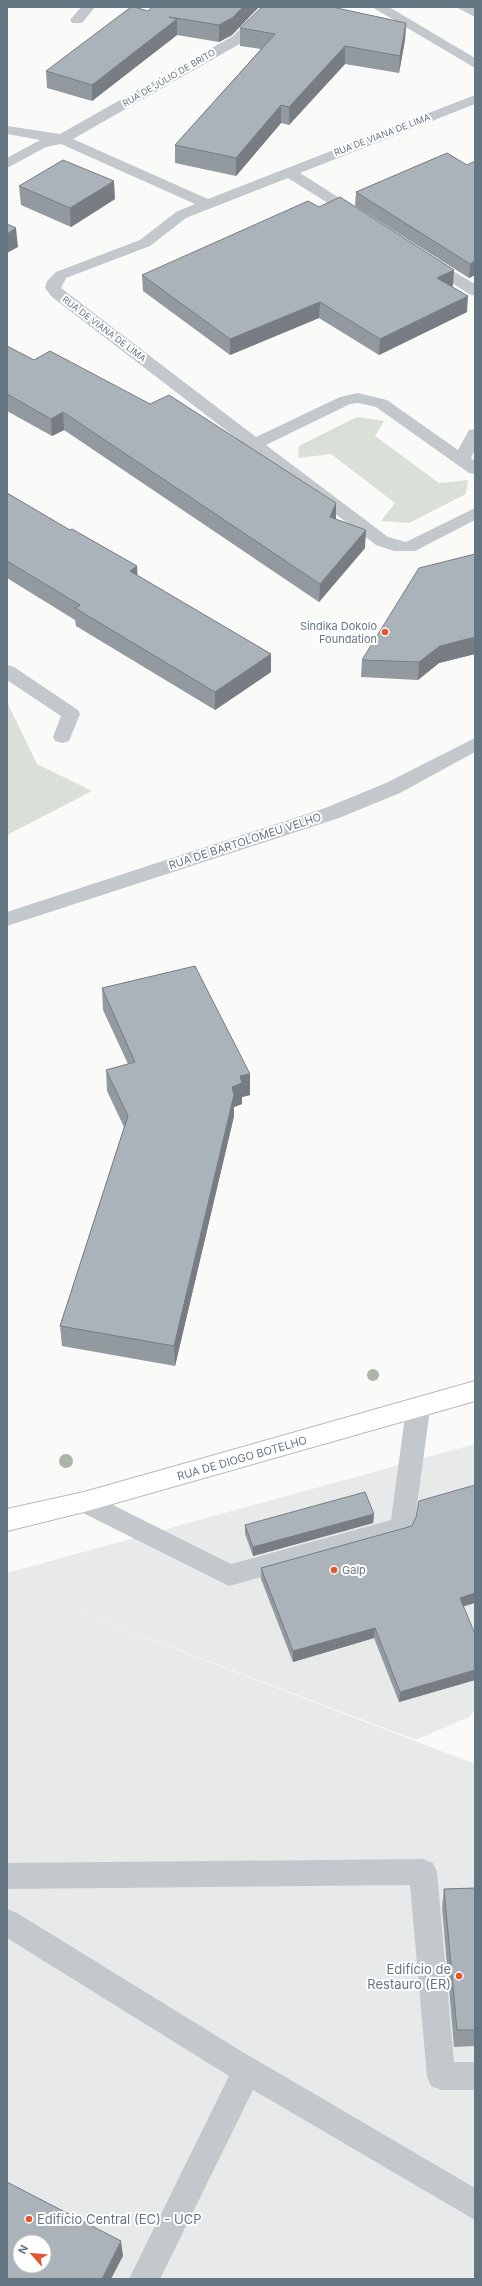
<svg xmlns="http://www.w3.org/2000/svg" width="482" height="2286" viewBox="0 0 482 2286" font-family="Inter,sans-serif">
<rect width="100%" height="100%" fill="#fafaf8"/>
<!-- built -->
<path fill="#e8e9e9" fill-rule="evenodd" d="M475,1444V1710L469,1717L416,1740L40,1597L475,1764V2279H7V1573ZM20,2242H44V2266H20Z"/>
<!-- green -->
<g fill="#dadfd7">
<path d="M357,417L384,421L375,436L439,483L468,480L466,494L409,523L381,521L395,503L331,454L298,458L299,446Z"/>
<path d="M7,702L37,764L92,791L7,835Z"/>
</g>
<g fill="none" stroke-linecap="round" stroke-linejoin="round">
<!-- major casing -->
<g stroke="#b5babe" stroke-width="2">
<path id="major" d="M475,1381V1401L84,1512L7,1531V1509L84,1492Z"/>
</g>
<!-- minor -->
<g fill="#c3c8cc" fill-rule="evenodd">
<path d="M81,7H95L82,23H72L70,20Z"/>
<path d="M262,7H277L243,42L73,139L208,199L475,95V104L300,173L363,213L366,216L363,219H353L288,178L186,218L150,246L66,278L61,288L256,437L340,397L358,393L387,400L458,450L469,430L475,429V450L471,458L475,461V474L469,473L376,407L358,403L350,404L266,445L388,537L406,542L475,508V520L415,551H394L376,545L52,297L45,288L47,281L56,272L140,240L176,212L195,204L61,144L46,147L7,168V158L40,140L7,134V126L60,134L233,36Z"/>
<path d="M372,7H389L475,58V68Z"/>
<path d="M456,7L475,8V17Z"/>
<path d="M429,257L475,284V296L469,294L424,265L421,262L424,259Z"/>
<path d="M7,665L14,667L78,710L80,714L69,741L62,743L55,741L53,737L61,716L7,680Z"/>
<path d="M475,738V752L400,793L339,818L7,926V912L325,808L386,783Z"/>
<path d="M418,1399L426,1402L430,1409L414,1527L411,1535L402,1538L229,1586L75,1509L72,1502L75,1495L84,1492L93,1495L231,1564L391,1520L406,1409L410,1402Z"/>
<path d="M423,1859L433,1863L437,1872L454,2062H475V2090H441L431,2086L427,2076L410,1885L7,1889V1863Z"/>
<path d="M7,1909L17,1913L241,2051L475,2188V2220L253,2090L160,2279H129L229,2076L7,1938Z"/>
</g>
<!-- major -->
<use href="#major" fill="#fff" fill-rule="evenodd"/>
</g>
<!-- trees -->
<g fill="#aab4a7">
<circle cx="373" cy="1375" r="6"/>
<circle cx="66" cy="1461" r="7"/>
</g>
<!-- wall -->
<g fill="#929a9f">
<path d="M152,7H258V8L232,35L219,42L177,35L92,101L47,88L46,71L148,11Z"/>
<path d="M406,23L405,40L399,73L345,64L289,125L281,123L236,176L175,163V145L261,49L240,46V28Z"/>
<path d="M447,153L475,275L469,278L355,206L356,192Z"/>
<path d="M19,186L115,199L71,227L21,205Z"/>
<path d="M142,275L453,286H451L467,312L379,355L319,318L230,355L143,291Z"/>
<path d="M7,346L336,519L365,548L319,602L64,430L52,436L7,411Z"/>
<path d="M7,493L138,576L271,654V672L215,710L76,626L75,620L7,578Z"/>
<path d="M475,554V654L439,663L418,680L361,677L362,660Z"/>
<path d="M102,988L250,1074V1095L242,1097V1104L234,1107V1116L175,1366L62,1346L60,1326L124,1127L107,1091L106,1070L128,1064L103,1010Z"/>
<path d="M374,1514L373,1523L253,1556L245,1534V1525Z"/>
<path d="M416,1517L463,1607L475,1634V1680L399,1702L374,1638L293,1662L261,1579V1568L412,1526Z"/>
<path d="M475,1888V2046L454,2047L442,1907L444,1889Z"/>
</g>
<!-- shaded-wall -->
<g fill="#777d82">
<path d="M243,7H258V8L232,35L219,42V25Z"/>
<path d="M177,19V35L92,101V85Z"/>
<path d="M406,23L405,40L399,73L400,56Z"/>
<path d="M345,46V64L289,125V107Z"/>
<path d="M281,105V123L236,176V158Z"/>
<path d="M114,181L115,199L71,227L70,208Z"/>
<path d="M16,228L18,247L7,253V234Z"/>
<path d="M475,261V275L469,278L470,264Z"/>
<path d="M454,270L453,286L436,294L437,278Z"/>
<path d="M468,296L467,312L379,355L380,339Z"/>
<path d="M320,302L319,318L230,355V339Z"/>
<path d="M63,412L64,430L52,436L51,419Z"/>
<path d="M336,503V521L330,517Z"/>
<path d="M366,530L365,548L319,602L320,584Z"/>
<path d="M137,566L138,584L130,571Z"/>
<path d="M475,637V654L439,663L418,680L419,662L440,646Z"/>
<path d="M271,654V672L215,710V692Z"/>
<path d="M250,1074V1095L242,1097V1104L234,1107V1116L175,1366L174,1346L232,1087L240,1076Z"/>
<path d="M374,1514L373,1523L253,1556V1547Z"/>
<path d="M475,1593V1603L458,1608L460,1598Z"/>
<path d="M375,1628L374,1638L293,1662V1651Z"/>
<path d="M475,1670V1680L399,1702L400,1692Z"/>
<path d="M121,2241L123,2256L111,2279H102Z"/>
</g>
<!-- building -->
<g fill="#aab3b9" stroke="#777d82" fill-rule="evenodd">
<path d="M131,7H134L148,11L152,7H243L232,18L219,25L169,17L177,19L92,85L46,71Z"/>
<path d="M262,7H332L406,23L400,56L345,46L289,107L281,105L236,158L175,145L275,34L240,28Z"/>
<path d="M447,153L467,165L475,161V261L470,264L356,192Z"/>
<path d="M63,160L114,181L70,208L19,186Z"/>
<path d="M340,197L454,270L437,278L468,296L380,339L320,302L230,339L142,275L308,201L319,207Z"/>
<path d="M7,224L16,228L7,234Z"/>
<path d="M7,346L34,360L50,351L150,404L169,395L336,503L330,517L366,530L320,584L63,412L51,419L7,394Z"/>
<path d="M7,493L70,530L72,529L137,566L130,571L271,654L215,692L75,608L80,605L7,561Z"/>
<path d="M475,554V637L440,646L419,662L362,660L419,568Z"/>
<path d="M195,966L250,1074L240,1076L242,1083L232,1087L234,1095L174,1346L60,1326L128,1116L106,1070L135,1062L102,988Z"/>
<path d="M475,1485V1593L460,1598L475,1634V1670L400,1692L375,1628L293,1651L261,1568L412,1526L416,1517L419,1501Z"/>
<path d="M365,1492L374,1514L253,1547L245,1525Z"/>
<path d="M475,1888V2030H457L444,1889Z"/>
<path d="M7,2182L121,2241L102,2279H7ZM20,2242H44V2266H20Z"/>
</g>
<!-- markers -->
<g fill="#e4572e" stroke="#fff" stroke-width="1.5">
<circle cx="385" cy="632" r="4"/>
<circle cx="334" cy="1570" r="4"/>
<circle cx="459" cy="1976" r="4"/>
<circle cx="29" cy="2219" r="4"/>
</g>
<g text-anchor="middle" stroke-width="4" stroke-linejoin="round" paint-order="stroke">
<!-- far-street labels -->
<g font-size="9" fill="#657683" stroke="#fff">
<text transform="translate(169 78) rotate(-30)" y="3">RUA DE JÚLIO DE BRITO</text>
<text transform="translate(382 135) rotate(-21)" y="3">RUA DE VIANA DE LIMA</text>
<text transform="translate(104 329) rotate(37)" y="3">RUA DE VIANA DE LIMA</text>
</g>
<!-- poi labels -->
<g font-size="11" fill="#657683" stroke="#fff" text-anchor="end">
<text x="377" y="630">Sindika Dokolo<tspan x="377" dy="13">Foundation</tspan></text>
<text x="342" y="1574" text-anchor="start">Galp</text>
</g>
<!-- street labels -->
<g font-size="11" fill="#657683" stroke="#fff">
<text transform="translate(245 841) rotate(-18)" y="4">RUA DE BARTOLOMEU VELHO</text>
<text transform="translate(242 1458) rotate(-16)" y="4">RUA DE DIOGO BOTELHO</text>
</g>
<!-- near-poi labels -->
<g font-size="13" fill="#657683" stroke="#fff" text-anchor="end">
<text x="451" y="1974">Edifício de<tspan x="451" dy="15">Restauro (ER)</tspan></text>
<text x="37" y="2224" text-anchor="start">Edifício Central (EC) - UCP</text>
</g>
</g>
<!-- border -->
<rect width="482" height="2286" fill="none" stroke="#657683" stroke-width="16"/>
<!-- north arrow -->
<g transform="translate(32 2254) rotate(297)"><circle r="19" fill="#ffffff" stroke="#c1c8cd"/>
<path d="M0-3L7 15L0 10L-7 15Z" fill="#e4572e"/>
<text y="-6" font-size="11" font-weight="bold" text-anchor="middle" fill="#657683">N</text>
</g>
</svg>
